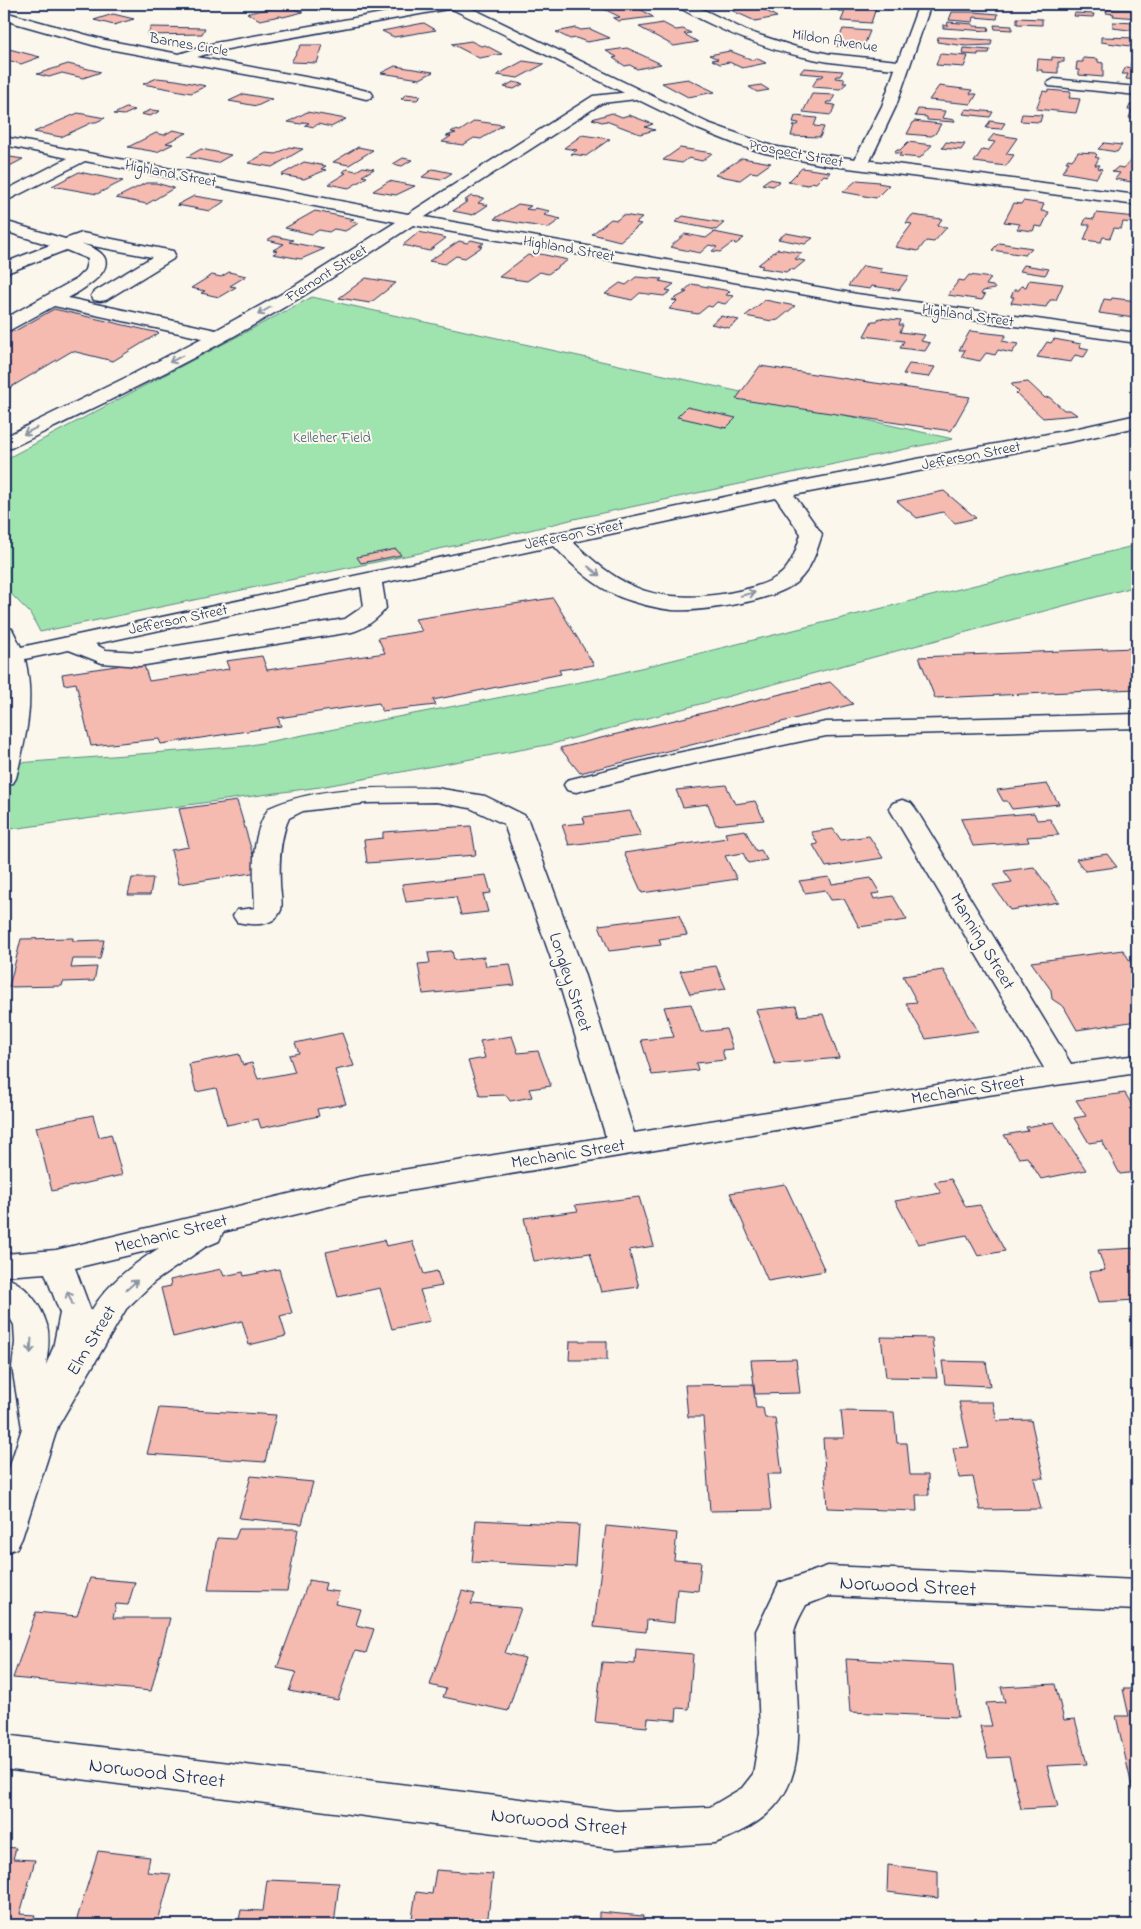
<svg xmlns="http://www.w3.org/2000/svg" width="1141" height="1929" viewBox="0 0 1141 1929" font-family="'Indie Flower',sans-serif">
<rect width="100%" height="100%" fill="#fbf7ec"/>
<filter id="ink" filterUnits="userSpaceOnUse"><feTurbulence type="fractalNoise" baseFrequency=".02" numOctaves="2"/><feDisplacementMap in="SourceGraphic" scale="10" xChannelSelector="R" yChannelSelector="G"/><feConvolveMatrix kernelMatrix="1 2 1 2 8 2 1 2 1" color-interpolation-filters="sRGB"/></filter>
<g filter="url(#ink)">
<!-- green -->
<g fill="#9fe3ae" stroke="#5d8986">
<path d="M312,297L953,439L574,519L530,530L40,632L30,613L4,587V460Z"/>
<path d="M1137,545V586L552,744L320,787L4,830V764L246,746L596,679Z"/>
</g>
<!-- building -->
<g fill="#f5bab0" stroke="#1b2f5e">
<path d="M594,4H632L653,17L618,21L613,18L620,17Z"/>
<path d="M286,6L303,12L283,17L280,16L260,20L247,13Z"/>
<path d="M752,6L761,8L777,17L755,21L731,10Z"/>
<path d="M840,6L876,8L871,23L841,21L845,11H838Z"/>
<path d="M1107,9L1137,10V18L1113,16L1114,14L1106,13Z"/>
<path d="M952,12H974L998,14L997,19L974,17L973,22L949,20Z"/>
<path d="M1075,13L1094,14L1093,17L1074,16Z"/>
<path d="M113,14L134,19L114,25L94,20Z"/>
<path d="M1017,18L1042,19V25L1017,24Z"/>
<path d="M948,22L973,24V26L989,27L988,31L943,28V25L947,26Z"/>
<path d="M1113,22L1137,23V31L1113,28Z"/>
<path d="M424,23L436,30L394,37L382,31Z"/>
<path d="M663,23L676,30L683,29L691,33L684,34L698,42L674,46L639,27Z"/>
<path d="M994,25L1012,26V30L995,29Z"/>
<path d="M151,27L205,28L202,34L147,35Z"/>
<path d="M576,28L581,30L590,29L610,38L587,42L576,38L570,39L556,32Z"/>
<path d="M843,29L870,31L863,48L836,46Z"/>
<path d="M938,37L992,40L991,45L966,46L937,42Z"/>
<path d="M1101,37L1137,38V47L1101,42Z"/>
<path d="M471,41L481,46L485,45L502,54L479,58L452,44Z"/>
<path d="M301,45H323L317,63L291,62Z"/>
<path d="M627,48L661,64L637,69L630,65L625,66L613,58L617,57L606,51Z"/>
<path d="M963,48L990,50L989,53H978V55L962,54Z"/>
<path d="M9,49L40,57L21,64L4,59V51Z"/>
<path d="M730,51L753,60L758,59L766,63L742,68L729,62L720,64L712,60L718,59L709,55Z"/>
<path d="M940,54L968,56L964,67L936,65Z"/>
<path d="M1052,57L1064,58V62H1058V73L1042,72V70H1037L1038,59L1052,60Z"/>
<path d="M1083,58L1098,59V62L1103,63V77L1079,75V70H1076L1077,62H1083Z"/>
<path d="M1133,60H1137V80L1126,79L1128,74H1122L1126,67L1132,68L1134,66L1130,65Z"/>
<path d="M523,61L544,64L518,78L497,75Z"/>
<path d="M68,64L101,72L83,78L62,73L49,77L37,74Z"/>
<path d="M395,66L433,72L420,79L381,73Z"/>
<path d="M804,68L843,71L840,76H836L835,78L845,79L843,83H847L840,89L812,87L818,77H822L824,75L800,73Z"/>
<path d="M157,78L176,80L206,86L191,93L143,84Z"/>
<path d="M688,79L715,92L688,97L662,83Z"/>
<path d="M513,82L523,84L514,89L504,87Z"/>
<path d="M761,85L769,90L757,92L749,87Z"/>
<path d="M939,86L972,90L970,94H977L971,104L929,100Z"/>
<path d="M1048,90L1071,92L1069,98L1080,99L1076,113L1036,109L1043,91L1047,92Z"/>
<path d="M244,94L272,99L257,106L229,101Z"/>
<path d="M406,94L421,96L417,100L401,99Z"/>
<path d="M812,94L835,95L831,102H827L826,104L835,105L831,115L803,112Z"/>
<path d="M1137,101V119L1129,118L1132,110H1128L1130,105L1136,106Z"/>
<path d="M126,108L135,110L124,115L114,114Z"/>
<path d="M918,109L945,111L942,118L955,120L954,122L927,120V117L915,116Z"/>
<path d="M966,109L993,112L990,117L963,114Z"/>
<path d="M151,110L160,111L150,116L141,114Z"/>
<path d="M307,112L346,119L331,127L318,124L314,127L305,125L309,123L305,122L301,124L288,122Z"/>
<path d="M78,113L105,118L96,122H93L61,137L34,132Z"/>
<path d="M612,113L622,117L629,115L653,124L645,127L655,130L640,134L606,121L602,122L592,119Z"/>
<path d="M1022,114L1042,115L1040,122L1020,121Z"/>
<path d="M795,116L817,118L814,126L824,127L820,137L791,136L794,125H798L799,123L793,122Z"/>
<path d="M475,121L503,125L481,139L474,138L463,145L442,142L451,136H446L456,133L451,132L454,130L460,131Z"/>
<path d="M914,121L941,124L935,134L931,136L907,134Z"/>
<path d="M990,121L1005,123L1001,129L986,128Z"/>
<path d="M173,130L187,133L166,143L173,144L157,152L128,147L156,133L164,135Z"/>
<path d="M994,134L1017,138L1006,154L1014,155L1006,166L974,162L982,150L988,151L995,142L988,141Z"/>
<path d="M582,135L610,139L586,156L571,154L577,150L564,148Z"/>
<path d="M908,142L932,145L920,158L899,156L901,153H894L897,150H900Z"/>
<path d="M946,142L965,144L961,150L942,148Z"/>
<path d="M1104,143L1122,145L1117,152L1098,149Z"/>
<path d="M289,147L303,149L272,167L248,163L266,153L276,154Z"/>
<path d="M358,147L373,150L349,165L333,162Z"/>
<path d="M680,148L712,153L702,161L689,158L682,163L663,160Z"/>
<path d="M201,149L231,155L217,163L187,157Z"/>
<path d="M1078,152L1095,153L1097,155L1095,157L1099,158L1095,165H1100L1098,168L1102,169L1096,178L1062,172L1069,162H1066L1068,159L1072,160Z"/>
<path d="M4,156L23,159L4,169Z"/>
<path d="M403,158L412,160L402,166L393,164Z"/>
<path d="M742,158L771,163L757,173L751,172L740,180L715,175Z"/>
<path d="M1130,161L1137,162V183L1115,179L1120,173L1112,172L1118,167L1124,168Z"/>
<path d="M304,162L326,166L321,169L326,170L304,179L281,175Z"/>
<path d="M363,167L374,169L362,176L367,177L349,188L328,184L346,173L342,172L347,169L356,171Z"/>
<path d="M802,168L830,172L827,176L824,175L816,183L811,182L808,185L788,182Z"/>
<path d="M433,169L452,173L441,180L422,177Z"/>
<path d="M79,172L123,181L97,194L52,186Z"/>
<path d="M769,179L780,181L773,186L762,184Z"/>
<path d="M857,180L879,182L878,183L889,185L876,198L843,192Z"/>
<path d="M389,181L415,186L396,195L373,191Z"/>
<path d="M146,183H156L174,188L147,204L116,198Z"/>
<path d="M194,196L225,201L210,211L177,205Z"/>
<path d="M471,196L484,198L478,203L488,205L473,215L453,211L468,201H464Z"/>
<path d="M1023,201L1044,204L1041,211L1049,212L1042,227L1035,226L1033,231L1017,229L1020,224L1004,222L1014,203L1021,204Z"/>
<path d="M518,204L531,206L526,209L533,210L535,208L550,211L544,215L561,219L548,228L494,219Z"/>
<path d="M315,211L354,219L349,221L359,223L345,231L334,229L329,232L319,230L312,234L285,228Z"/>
<path d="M1096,213L1136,217L1134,223L1123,222L1121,229L1114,228L1110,238L1103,237L1101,242L1084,240L1090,225H1083L1086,218L1094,219Z"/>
<path d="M623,215L642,218L636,223L641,224L620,241L592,234L611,219L617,220Z"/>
<path d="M912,215L942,219L937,226L947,227L934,242L926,241L918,251L895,247L912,224L906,223Z"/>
<path d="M683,216L724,223L716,230L675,222Z"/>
<path d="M419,232L446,238L429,251L403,245Z"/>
<path d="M714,232L744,238L736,244L732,243L720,252L712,251L717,247L709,245L700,253L670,247L685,234L706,238Z"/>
<path d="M786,233L813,238L805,244L778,239Z"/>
<path d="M274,236L293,240L289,242L324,249L301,259L273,254L278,251L273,250L284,244L267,240Z"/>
<path d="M471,240L484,243L479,246H483L465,258L456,256L445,264L429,261L459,241L467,243Z"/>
<path d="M999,243L1032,248L1025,255L992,250Z"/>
<path d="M778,249L802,253L795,259L805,261L794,270L790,269L786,272L761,268L763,266L758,265Z"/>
<path d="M536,253L568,260L548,274L540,272L527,281L499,277L528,255L532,256Z"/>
<path d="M1024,265L1049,269L1045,275L1020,271Z"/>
<path d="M863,266L882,269L880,272L909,276L899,290L872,286L870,289L848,286Z"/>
<path d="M229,272L246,276L230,286L236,287L219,297L201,293L205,291L191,288L212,275L221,277Z"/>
<path d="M969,275L991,278L986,285L993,286L995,289L983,291L981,294L985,295L982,300L948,295L959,280L964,281Z"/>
<path d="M636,277L662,279L659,281L674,284L666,290L671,291L664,296L640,293L632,300L605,294L620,283L626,285Z"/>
<path d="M366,278L396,283L370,303L339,298Z"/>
<path d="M1029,280L1063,284L1056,300H1050L1046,307L1011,303L1014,297H1011L1014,290H1019L1021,286L1026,287Z"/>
<path d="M692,284L730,291L726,295L734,296L725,304L717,302L712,307L708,306L698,314L669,309L677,301L672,300L687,292H683Z"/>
<path d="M1112,298L1137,301V310L1134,318L1099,313L1104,299L1111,300Z"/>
<path d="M765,300L795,306L778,320L772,321L745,316Z"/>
<path d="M54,309L159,333L113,361L72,351L6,390L4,389V338L7,336L4,335L12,331H15Z"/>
<path d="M721,316L739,320L729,328L711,324Z"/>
<path d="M879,318L901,320L899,325H903L900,332L925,335L921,341L930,343L925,351L900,348L904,341L864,336L872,321H877Z"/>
<path d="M970,331L1006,335L1002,341L1018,344L1012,353L998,350L995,355L986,353L980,361L961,357L965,350H959Z"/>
<path d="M1054,339L1081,344L1079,347L1089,349L1084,357L1075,355L1071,362L1037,357L1047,342L1051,343Z"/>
<path d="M909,364L935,367L929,377L903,374Z"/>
<path d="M760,366L970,397L951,431L736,399Z"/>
<path d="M1028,382L1045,398L1049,397L1064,410H1070L1077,415L1043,418L1016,393L1019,392L1011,384Z"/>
<path d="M687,407L736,418L726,428L677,417Z"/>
<path d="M944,491L976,518L955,523L943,512L917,518L897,501Z"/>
<path d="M396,549L401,555L361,563L357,557Z"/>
<path d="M553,598L594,665L559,670L561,674L433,700L436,705L382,711L379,703L278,718L281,726L161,744L159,739L91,746L76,683L64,685L62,674L143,662L149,681L229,669L226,661L262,656L267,670L385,653L378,638L422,631L415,619Z"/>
<path d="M1133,648L1137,657V689L935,698L919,657Z"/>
<path d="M830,682L853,704L580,773L560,748Z"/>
<path d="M1047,784L1059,804L1012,809L1007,801H1003L997,790Z"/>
<path d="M726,785L735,804L755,801L764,820L716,825L708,804L683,807L676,790Z"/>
<path d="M237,801L258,872L179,884L171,850L189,847L179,809Z"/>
<path d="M630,811L641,836L569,845L562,825L585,823L583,817Z"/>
<path d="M1034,813L1037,820L1050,819L1059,835L1027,837L1029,842L973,846L961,819Z"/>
<path d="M471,826L476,855L367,863L364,840L383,838V832Z"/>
<path d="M833,829L841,840L869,836L883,858L826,867L813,845L818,844L811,832Z"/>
<path d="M745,830L756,851L761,850L767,860L748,863L743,853L725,856L737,879L642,893L624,853L727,838L725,833Z"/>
<path d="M1107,854L1117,867L1085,871L1076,859Z"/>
<path d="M1034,867L1059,902L1010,910L993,885L1012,882L1004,871Z"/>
<path d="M486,875L491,893L483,894L488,912L461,915L456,897L406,902L402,884Z"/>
<path d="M829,877L832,884L871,878L880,893L872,894L874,899L893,896L907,920L859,927L844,899L831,900L825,890L805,893L799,881Z"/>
<path d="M132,878H153L150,895H128Z"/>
<path d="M679,915L687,935L659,939L661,945L609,951L599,925Z"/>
<path d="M73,938V941L104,940L100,959H73L71,968L97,967L94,981L63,982L62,986L9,987L21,939Z"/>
<path d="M1123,950L1137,972V1021L1077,1030L1064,1007L1052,999L1051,990L1031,962Z"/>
<path d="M452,951L454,960L484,957L486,966L510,964L515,985L423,994L418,964L430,963L428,953Z"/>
<path d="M716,966L726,989L690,994L680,971Z"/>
<path d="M943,970L978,1031L926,1039L906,1003L917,1002L903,976Z"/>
<path d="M691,1004L701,1032L726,1029L733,1049L722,1050L725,1060L696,1063L698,1070L652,1075L641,1040L674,1037L664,1007Z"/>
<path d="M796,1006L799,1016L823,1014L839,1058L775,1064L756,1010Z"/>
<path d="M342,1033L354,1066L335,1070L346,1104L317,1109L319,1116L261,1128L258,1119L227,1125L216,1088L196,1092L189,1064L239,1054L243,1065L252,1063L258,1079L295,1072L289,1055L299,1053L295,1043Z"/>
<path d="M512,1036L518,1053L538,1051L551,1086L529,1089L532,1097L510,1101L506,1095L480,1096L468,1061L485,1058L480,1041Z"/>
<path d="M1125,1093L1135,1110H1137V1172L1120,1174L1102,1141L1089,1143L1074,1118L1086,1116L1076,1100Z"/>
<path d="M93,1115L99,1137L111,1134L122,1175L52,1191L36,1127Z"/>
<path d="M1054,1122L1086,1170L1041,1179L1027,1157L1019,1158L1004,1135L1028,1131L1026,1127Z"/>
<path d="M951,1179L966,1207L980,1205L1005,1251L978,1256L967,1235L918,1244L895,1201L941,1193L934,1182Z"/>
<path d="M785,1184L825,1271L768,1281L730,1193Z"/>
<path d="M639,1197L654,1246L629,1250L639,1287L601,1292L590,1253L534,1261L524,1218L578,1211L575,1205Z"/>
<path d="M384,1240L386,1246L412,1241L424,1274L437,1271L442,1286L420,1290L430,1321L392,1329L380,1288L338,1297L326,1252Z"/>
<path d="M1137,1248V1300L1099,1302L1089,1272L1105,1270L1098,1250Z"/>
<path d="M221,1269L224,1276L243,1272L244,1276L279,1269L292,1313L280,1316L286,1336L249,1345L242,1321L173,1337L161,1288L171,1286L170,1280Z"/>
<path d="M881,1337L932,1338L937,1378L886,1377Z"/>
<path d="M570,1341H607V1360H569Z"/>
<path d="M796,1359L800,1393L755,1394L751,1360Z"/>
<path d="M942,1361L986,1362L990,1386L945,1384Z"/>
<path d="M753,1384L756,1408H763L765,1418H775L782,1474H767L771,1510L710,1511L703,1417H688L685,1385Z"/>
<path d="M959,1402H993L997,1421L1031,1420L1044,1478H1034L1041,1509L980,1510L973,1477L959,1478L953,1448L969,1447Z"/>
<path d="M159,1408L276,1415L265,1462L147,1454Z"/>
<path d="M841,1411L894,1412L897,1443H907L910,1475H928L929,1495H916L917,1511L827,1508L823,1438H844Z"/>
<path d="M251,1476L313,1482L302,1524L239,1518Z"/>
<path d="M476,1520L579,1525L576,1567L472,1562Z"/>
<path d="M606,1526L677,1533L674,1560L701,1562L698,1591L677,1589L674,1623L647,1620L646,1632L594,1627Z"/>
<path d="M239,1529H298L287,1591L208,1590L217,1538L235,1539Z"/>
<path d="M90,1578L135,1582L128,1605L116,1604L113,1618H170L151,1691L13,1678L36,1612L77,1616Z"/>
<path d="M309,1580L326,1583L324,1590L339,1592L335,1604L361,1609L356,1625L374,1629L366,1653L355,1651L338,1700L289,1691L296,1672L277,1668Z"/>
<path d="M462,1591L475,1594L471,1604L521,1608L505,1653L525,1658L508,1711L443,1697L446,1689L430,1685Z"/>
<path d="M636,1649L693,1654L689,1709L677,1708L676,1720L648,1718L647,1727L595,1722L602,1662L635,1664Z"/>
<path d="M846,1659L953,1665L958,1717L850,1712Z"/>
<path d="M1055,1684L1064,1720L1075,1719L1087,1764L1047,1766L1058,1807L1021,1809L1009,1757L988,1758L980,1726H992L986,1703L1005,1702L1001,1687Z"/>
<path d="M1123,1689H1137V1791H1133L1116,1716H1129Z"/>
<path d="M4,1847L16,1848L13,1859L35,1860L20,1914L35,1915L32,1925H4Z"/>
<path d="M98,1851L150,1857L147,1872L171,1874L157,1925H75Z"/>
<path d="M888,1865L938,1871V1898L887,1892Z"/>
<path d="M436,1870L493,1874L487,1925H411L416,1892L432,1894Z"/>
<path d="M267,1880L339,1883L334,1925H238L241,1910L263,1911Z"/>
<path d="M599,1912L643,1916L642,1925H571L572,1918L599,1920Z"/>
</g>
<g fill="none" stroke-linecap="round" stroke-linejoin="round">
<!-- minor casing -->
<g stroke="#1b2f5e" stroke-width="3">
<g id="minor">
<path d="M433,4H459L453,8L217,51L197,57L327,81L371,92L373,95L371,98L366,99L326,89L103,48L4,20V14L8,13L105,40L179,54L215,43Z"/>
<path d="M677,4H692L747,31L796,47L830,54L898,61L919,4H931L896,106L868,165L865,168H855L852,165L882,106L895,69C869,66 844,65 818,60C769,51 722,32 678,7Z"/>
<path d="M1054,79L1137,87V95L1049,86L1047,83Z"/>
<path d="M640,91L645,92L647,95L645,98L602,103L425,217L857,294L1137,333V343L857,304L413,225C375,250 337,275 298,299C206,355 108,401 11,448L4,450V437L131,375L202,338L54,306L10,330L4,331V319L76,279L85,270L88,259L66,250L4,274V263L50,245L4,231V221L65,239L82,233L173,251L175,255L173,259L106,300L100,301L94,300L91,296L94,292L152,257L82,244C131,259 93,284 68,298L216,330L285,292L396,222L85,161L4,202V191L68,158L4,145V137L408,214L593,96Z"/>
<path d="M1137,415V427L1074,441L794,495L822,534C817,551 811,569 798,581C777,601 701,612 672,610C655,608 636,603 620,597C594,586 573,566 554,546L382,583L386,608C379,618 364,629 352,632L139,666L102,663L69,650L25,659C35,700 26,738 16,778L13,783L4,785V726L7,687L4,665V627L12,629L21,647L781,485L1074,429ZM776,498L801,534C797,547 793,562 783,572C762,592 700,599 672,596C660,595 646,592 635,587C611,577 591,559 573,542ZM361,587L364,606L345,619L139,652L106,650L95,644Z"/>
<path d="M1137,714V728L826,736L673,768L576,792L567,790L564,785L567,780L673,754L826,722Z"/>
<path d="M436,788L485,796L524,815L528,820L584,973L634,1133L1044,1068L889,808L893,803L902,800L911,803L915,808L1071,1064L1137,1055V1073L988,1095L359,1199L223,1232L219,1241L205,1247L154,1282L126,1309L58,1426L22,1538L17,1548L4,1553V1484L22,1428L12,1367L15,1343L14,1325L4,1308V1277C25,1283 41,1304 47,1325C50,1338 48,1352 46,1365L53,1348L60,1313L45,1273L4,1276V1254L56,1250L359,1177L606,1137L556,973L504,824L470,808L436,802L367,803L303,811L289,818C280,838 279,860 280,883C280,890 283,903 281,910C274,928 251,925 237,922L233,916L237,910L255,908C254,875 249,836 269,808C320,785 381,788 436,788ZM159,1248C131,1266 109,1282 91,1311L75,1268Z"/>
<path d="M828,1566L1137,1580V1610L829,1596L806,1605C802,1613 795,1624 794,1633C793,1646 796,1661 796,1674C801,1760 806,1809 715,1843L617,1849L4,1769V1735L617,1811L710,1807L742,1788L753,1774L760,1732L756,1631L779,1583Z"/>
</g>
</g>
<!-- major casing -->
<g stroke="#1b2f5e" stroke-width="3">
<path id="major" d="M447,4H463L708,123L772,146L825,155L1137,195V205L825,165L765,153L738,145L698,129L448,7Z"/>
</g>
<!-- minor -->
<use href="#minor" fill="#fbf7ec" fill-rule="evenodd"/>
<!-- major -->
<use href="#major" fill="#fbf7ec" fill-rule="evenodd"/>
</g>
<!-- one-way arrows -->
<defs><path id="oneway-shaft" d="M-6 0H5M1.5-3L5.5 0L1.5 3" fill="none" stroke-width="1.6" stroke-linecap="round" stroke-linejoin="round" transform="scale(1.25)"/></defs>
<g stroke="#8b93a5">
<use href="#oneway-shaft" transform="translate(264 311) rotate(150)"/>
<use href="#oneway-shaft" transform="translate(176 359) rotate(153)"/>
<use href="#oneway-shaft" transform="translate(30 431) rotate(154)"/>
<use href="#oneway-shaft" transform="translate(594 571) rotate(38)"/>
<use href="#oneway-shaft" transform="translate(748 594) rotate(-13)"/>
<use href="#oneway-shaft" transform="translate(132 1285) rotate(-42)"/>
<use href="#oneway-shaft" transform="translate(70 1298) rotate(-112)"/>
<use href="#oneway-shaft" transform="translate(31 1346) rotate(93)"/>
</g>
</g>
<g text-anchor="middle" stroke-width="4" stroke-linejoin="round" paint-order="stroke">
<!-- far-street labels -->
<g font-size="15" fill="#1b2f5e" stroke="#fbf7ec">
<text transform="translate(835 40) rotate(9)" y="5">Mildon Avenue</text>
<text transform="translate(189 44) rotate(10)" y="5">Barnes Circle</text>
<text transform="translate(796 153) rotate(11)" y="5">Prospect Street</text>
<text transform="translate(171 173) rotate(11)" y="5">Highland Street</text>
<text transform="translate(569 248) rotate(10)" y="5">Highland Street</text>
<text transform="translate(326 273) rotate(-33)" y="5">Fremont Street</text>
<text transform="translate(968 315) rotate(8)" y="5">Highland Street</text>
<text transform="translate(971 455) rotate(-11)" y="5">Jefferson Street</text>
<text transform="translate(574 534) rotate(-12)" y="5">Jefferson Street</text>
<text transform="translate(178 619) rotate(-12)" y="5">Jefferson Street</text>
</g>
<!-- far-park labels -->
<g font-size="15" fill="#3c5c72" stroke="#fbf7ec">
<text x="332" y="442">Kelleher Field</text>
</g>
<!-- street labels -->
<g font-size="18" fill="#1b2f5e" stroke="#fbf7ec">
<text transform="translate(983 941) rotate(59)" y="6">Manning Street</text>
<text transform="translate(571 982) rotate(72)" y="6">Longley Street</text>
<text transform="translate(968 1089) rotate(-9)" y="6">Mechanic Street</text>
<text transform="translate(568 1153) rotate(-9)" y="6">Mechanic Street</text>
<text transform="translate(171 1233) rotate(-14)" y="6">Mechanic Street</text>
<text transform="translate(91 1340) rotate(-59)" y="6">Elm Street</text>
</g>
<!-- near-street labels -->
<g font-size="21" fill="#1b2f5e" stroke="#fbf7ec">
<text transform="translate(908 1585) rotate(3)" y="7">Norwood Street</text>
<text transform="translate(157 1772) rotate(7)" y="7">Norwood Street</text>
<text transform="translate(559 1821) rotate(6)" y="7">Norwood Street</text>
</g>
</g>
<!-- margin -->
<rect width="1141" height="1929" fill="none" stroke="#fbf7ec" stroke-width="20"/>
<rect x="10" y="10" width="1121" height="1909" fill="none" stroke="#1b2f5e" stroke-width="2" filter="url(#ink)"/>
</svg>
